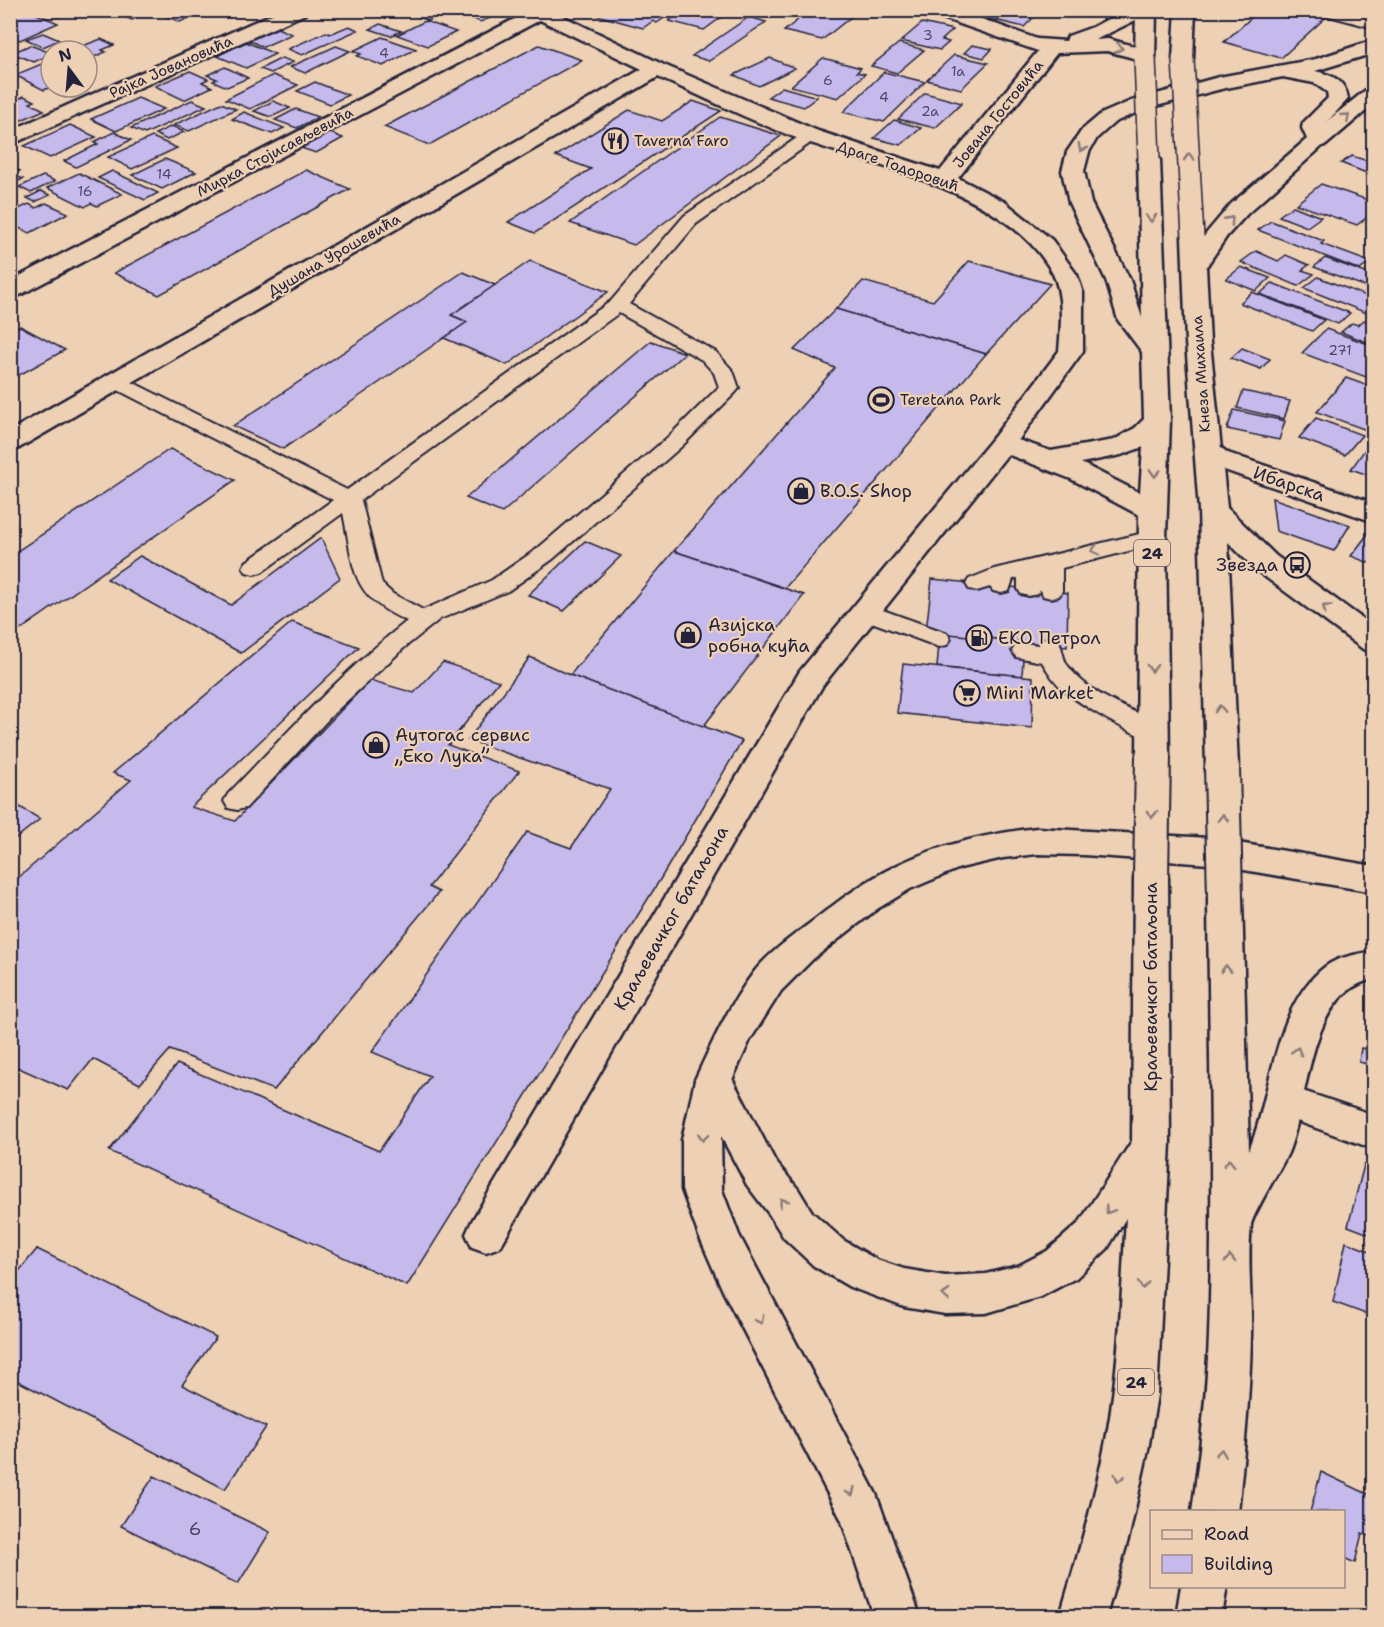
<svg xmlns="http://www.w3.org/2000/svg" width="1384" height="1627" viewBox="0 0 1384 1627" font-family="'Shantell Sans',sans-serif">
<rect width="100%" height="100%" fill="#eed0b4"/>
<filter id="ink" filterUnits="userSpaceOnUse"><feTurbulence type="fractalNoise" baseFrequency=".0167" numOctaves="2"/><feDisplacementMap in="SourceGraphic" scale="12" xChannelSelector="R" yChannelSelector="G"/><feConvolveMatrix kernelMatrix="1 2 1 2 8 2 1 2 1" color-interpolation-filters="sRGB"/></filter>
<g filter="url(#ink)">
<!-- building -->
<g fill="#c6b9eb" stroke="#22223b" stroke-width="1.5">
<path d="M21,10H27L58,23L20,40L10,36V15Z"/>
<path d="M43,10H74L58,17Z"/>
<path d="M108,10H130L142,15L132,20Z"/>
<path d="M164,10H206L180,22L157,13Z"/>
<path d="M407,10H451L428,21L405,11Z"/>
<path d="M479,10H511L480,22L466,15Z"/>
<path d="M588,10H676L657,23L653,21L643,28L586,12Z"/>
<path d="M684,10H717L727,13L704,30L669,21Z"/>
<path d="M810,10H829L852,16L822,40L784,31Z"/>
<path d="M994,10H1041L1024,27L986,18Z"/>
<path d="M1260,10H1301L1326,17L1281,58L1224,42Z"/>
<path d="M749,17L766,22L709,61L692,56Z"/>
<path d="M425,21L456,32L428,46L397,35Z"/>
<path d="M922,23L953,30L942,40L949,42L940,50L901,41Z"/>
<path d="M380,24L401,31L391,36L370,29Z"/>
<path d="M349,26L358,30L302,55L288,49L326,32L330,34Z"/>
<path d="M277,28L292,34L263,47L248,40Z"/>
<path d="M43,33L59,40L43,47L26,39Z"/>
<path d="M382,37L416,49L383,66L357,56L361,54L353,51Z"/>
<path d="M101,39L114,45L102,50L106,52L89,59L87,51H69Z"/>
<path d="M246,42L275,54L246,68L217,56Z"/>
<path d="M899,43L924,50L897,73L871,66Z"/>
<path d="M30,45L51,53V54L34,62L12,53Z"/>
<path d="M539,45L582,60L429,145L384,127Z"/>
<path d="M972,45L992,49L984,58L964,53Z"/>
<path d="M336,46L350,51L305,73L290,67Z"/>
<path d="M954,55L988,63L961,89L927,80Z"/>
<path d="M282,58L293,62L271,73L260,69Z"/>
<path d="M770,58L795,68L759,86L734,75Z"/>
<path d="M823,58L861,68L857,72L865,74L838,98L791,86Z"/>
<path d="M51,60V87L44,90L15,75Z"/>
<path d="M225,67L248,78L227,87L213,81L217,79L207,75Z"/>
<path d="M190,71L208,79L202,82L212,87L184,100L155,86Z"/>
<path d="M884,72L925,82L884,122L843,112Z"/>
<path d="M273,75L298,85L250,109L226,99Z"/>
<path d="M315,82L348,95L330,104L297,91Z"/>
<path d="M782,87L817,97L804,107L768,97Z"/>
<path d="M925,93L962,103L935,128L898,119Z"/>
<path d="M10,95L18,99L24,96L35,101L30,103L44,110L10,125Z"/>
<path d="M138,98L164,109L116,131L91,119Z"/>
<path d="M192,100L206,106L145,134L131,128Z"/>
<path d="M273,101L290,108L271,117L254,111Z"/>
<path d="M693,101L721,111L535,233L508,222L591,169L556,156L629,110L662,121Z"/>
<path d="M221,103L236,109L189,131L174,125Z"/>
<path d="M296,109L318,117L297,128L275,120Z"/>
<path d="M244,112L284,128L272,134L232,119Z"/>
<path d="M720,117L781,136L634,245L570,223Z"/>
<path d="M894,120L921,128L901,145L874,138Z"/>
<path d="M70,125L96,137L50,158L24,146Z"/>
<path d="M172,126L184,132L167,140L155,134Z"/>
<path d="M325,131L343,138L316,153L298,147Z"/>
<path d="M114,132L131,140L76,167L64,161L98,144L94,142Z"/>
<path d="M152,137L177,148L132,169L108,157Z"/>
<path d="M1352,156L1374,163V179L1366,176L1369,174L1341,163Z"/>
<path d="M165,159L196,172L162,189L132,175Z"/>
<path d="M10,166L20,171L12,174L23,179L10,185Z"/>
<path d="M306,170L350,189L159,295L114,273Z"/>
<path d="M112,171L158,193L145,200L98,178Z"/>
<path d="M79,173L122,194L97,206L91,203L85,207L47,188Z"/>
<path d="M43,176L55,181L31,193L19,187Z"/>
<path d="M1321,184L1374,202V212L1357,225L1296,204Z"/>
<path d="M41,191L50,195L35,202L27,198Z"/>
<path d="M46,203L68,213L30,233L10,224V213L29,204L36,208Z"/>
<path d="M1293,206L1321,217L1307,227L1279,216Z"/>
<path d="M1271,221L1324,241L1321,244L1370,262L1360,270L1258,230Z"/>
<path d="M1256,251L1278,261L1286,255L1309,265L1302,270L1314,274L1298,286L1241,262Z"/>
<path d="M1325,258L1374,276V290L1314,267Z"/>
<path d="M530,261L608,292L507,365L444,338L467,322L451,315Z"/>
<path d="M969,261L1050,284L986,354L836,309L863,281L933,301Z"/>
<path d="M1241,267L1270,278L1256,291L1226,279Z"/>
<path d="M463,272L495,285L451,315L467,322L283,449L233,426Z"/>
<path d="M1318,277L1374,299V316L1304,288Z"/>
<path d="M1272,283L1350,313L1338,324L1260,294Z"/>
<path d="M1252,292L1324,320L1312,331L1240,303Z"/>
<path d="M836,309L986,354L785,588L674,551L835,368L794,350Z"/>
<path d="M1364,320L1374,324V345L1341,332L1352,323L1358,325Z"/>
<path d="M20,326L65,350L10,380V331Z"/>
<path d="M1326,329L1374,346V369L1366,377L1302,353Z"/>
<path d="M651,341L685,353L502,513L466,498Z"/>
<path d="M1242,348L1270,359L1261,369L1231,358Z"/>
<path d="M1346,378L1374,388L1372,432L1317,412Z"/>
<path d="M1243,391L1290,401L1284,419L1237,408Z"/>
<path d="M1234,410L1285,421L1279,440L1227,429Z"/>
<path d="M1316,418L1362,435L1345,455L1299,438Z"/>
<path d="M1374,437V477L1351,469Z"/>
<path d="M170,449L235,480L10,637V556Z"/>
<path d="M1272,498L1350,525L1334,551L1276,531Z"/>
<path d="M1368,534L1374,536V565L1351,556Z"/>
<path d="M321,538L340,578L241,653L107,579L140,556L231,605Z"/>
<path d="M585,541L621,556L564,611L528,595Z"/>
<path d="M674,551L804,595L703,727L570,675Z"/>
<path d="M932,579L1068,593L1067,647L926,632Z"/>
<path d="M292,622L359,647L191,807L235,821L370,680L414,693L443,662L499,681L448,745L519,771L429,887L439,892L274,1090L170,1050L140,1084L93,1059L68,1090L10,1064V885L131,780L113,773Z"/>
<path d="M940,633L1024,642L1022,676L937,667Z"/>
<path d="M530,657L570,675L742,741L661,878L407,1286L109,1151L177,1064L379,1151L430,1076L372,1052L527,832L571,848L610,789L468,740Z"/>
<path d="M903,664L1033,677L1032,728L897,713Z"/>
<path d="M10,801L40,819L10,843Z"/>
<path d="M1361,1048L1374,1051V1066L1359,1062Z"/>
<path d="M1364,1165L1374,1168V1236L1348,1226Z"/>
<path d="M1346,1242L1374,1253V1317L1333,1302Z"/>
<path d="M37,1249L216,1337L182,1385L266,1427L225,1489L10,1377V1282Z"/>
<path d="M1321,1472L1374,1497V1538L1362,1533L1355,1563L1344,1558V1512H1310Z"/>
<path d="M154,1476L270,1532L238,1584L121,1526Z"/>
</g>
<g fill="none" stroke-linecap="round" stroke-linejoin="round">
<!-- service casing -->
<g stroke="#22223b" stroke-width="4">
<g id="service">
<path d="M1316,10H1341L1374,19V28L1318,13Z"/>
<path d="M810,131L818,136L816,139L696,224L629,304L716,352L733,371L739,388L736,392L682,446L553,559L508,591L440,619L405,647L334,713L246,808L237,810L228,808L224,801L228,794C286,734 342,672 407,621C349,595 355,570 343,513L262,572L254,574L246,572L243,567L246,562L333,500L108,385L105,381L108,377H122L347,490L611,301L684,216L804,133ZM619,313L702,360L714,373L719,387L668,437L537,549L492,580L423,610L393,594L382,584L361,500Z"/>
<path d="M1152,531L1160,533L1163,538L1160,543L1062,568V591L1059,596L1051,598L1043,596L1040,590L1037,594L1029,596L1021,594L1018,589V578L1013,579L1009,591L1001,593L993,591L990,587L977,591L969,589L966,584L969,579L994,569Z"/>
<path d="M866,604L947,633L951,639L947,645L939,647L858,617L855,612L858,607Z"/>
<path d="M1050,637L1058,639C1063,648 1062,658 1068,666C1089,695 1130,709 1161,724L1164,730L1161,736C1160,736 1153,739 1152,739C1136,738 1078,703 1065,691C1055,683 1049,673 1042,662L1016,657L1012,651L1016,645L1024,643L1038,645L1042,639Z"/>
</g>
</g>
<!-- minor casing -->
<g stroke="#22223b" stroke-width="5">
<g id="minor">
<path d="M281,10H307L305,14L10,145V131Z"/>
<path d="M525,10H550L664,65L818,131L940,171L1038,51L931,14L929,10H957L1037,39L1066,41L1068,36L1093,27L1125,10H1150L1148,14L1095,40L1108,39L1152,51L1155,55L1152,59L1145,61L1107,51L1057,53L958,178L1005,202L1052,240L1077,275L1083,293V351L1012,449L823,685L500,1247L486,1252L472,1247L466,1234L472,1221L800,671L994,437L1059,351C1061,328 1064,296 1053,274C1010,193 884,169 805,141C755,123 706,98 658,77L19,448L10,450V431L642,69L540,20L18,296L10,298V281L526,13Z"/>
<path d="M1207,442L1216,444L1228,453L1374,503V522L1210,465L1194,450L1198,444Z"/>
<path d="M1285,1085L1374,1115V1149L1272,1112L1266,1101L1272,1090Z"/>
</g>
</g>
<!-- tertiary casing -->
<g stroke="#22223b" stroke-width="5">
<path id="tertiary" d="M1037,828L1209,838L1374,866V892L1209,864L1084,855L1037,854L1003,858L960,868L910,889L877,909L813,959L781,991L750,1040L727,1091L714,1096L701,1091L695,1080C712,1043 729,1005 754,972C770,952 793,936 813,921C836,903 858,886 884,872C931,846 985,834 1037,828Z"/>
</g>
<!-- secondary casing -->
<g stroke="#22223b" stroke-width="5">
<path id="secondary" d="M1374,87V104L1326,145L1318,146L1310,145L1307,140L1310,135L1367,89Z"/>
</g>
<!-- primary casing -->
<g stroke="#22223b" stroke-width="5">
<g id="primary">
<path d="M1136,10H1156L1155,58L1152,62H1138L1135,58Z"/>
<path d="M1176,10H1195L1193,59L1190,63H1176L1173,59Z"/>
<path d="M1374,40V53L1315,71C1332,75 1345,80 1348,99L1324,125L1329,140L1247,214L1227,236L1206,267L1210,342L1227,508L1276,556L1374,627V652L1363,649L1256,570L1228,542L1238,767L1233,775L1222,779L1211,775L1206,767L1199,510L1186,342L1182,237L1185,232L1193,230L1201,232L1204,236L1231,204L1307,139L1302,128L1303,123L1328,98L1327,92L1314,83L1283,77L1221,89L1145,109L1115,122L1097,138L1089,152L1084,171L1091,203L1130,280L1142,318L1138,160L1141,155L1149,154L1157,155L1160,160L1170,420L1166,538L1169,756L1164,764L1153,768L1142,764L1137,756L1139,515L1071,479L994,449L990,443L994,437L1003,435L1051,451L1114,440L1135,428L1144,419L1142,352L1118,320L1106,280L1069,203L1062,171L1067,152L1082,130L1101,114L1131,101L1219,77L1316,59ZM1143,447L1140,493L1081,463L1121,455Z"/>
<path d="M1151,865L1163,869L1168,878L1170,1143L1157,1395L1148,1450L1129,1536L1106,1616H1060C1081,1544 1104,1470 1113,1395C1121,1337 1122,1277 1126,1218L1107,1249L1076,1278L1040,1297L986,1313L945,1314L904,1307L850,1287L814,1266L784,1238L769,1214L747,1185L721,1136L722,1190L739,1235L876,1494L920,1616H874L841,1519L723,1291L699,1236L682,1190V1140L695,1080L701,1069L714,1064L727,1069L775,1161L798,1189L812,1212L843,1240L877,1260L904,1269L945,1276L986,1274L1018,1266L1047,1251L1079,1223L1132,1141L1134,878L1139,869Z"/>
<path d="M1225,885L1237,889L1242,898L1249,1151C1272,1095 1273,1005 1326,966C1338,957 1358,954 1374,951V979C1306,992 1310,1101 1288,1153C1281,1168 1252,1215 1251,1225C1247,1261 1252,1299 1251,1335C1250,1394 1244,1453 1238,1512H1192C1200,1453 1207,1394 1209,1335C1214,1189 1209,1044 1208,898L1213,889Z"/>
<path d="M1181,1586H1227L1222,1616H1176Z"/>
</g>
</g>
<!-- service -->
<use href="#service" fill="#eed0b4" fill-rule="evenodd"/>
<!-- minor -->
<use href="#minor" fill="#eed0b4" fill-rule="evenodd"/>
<!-- tertiary -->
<use href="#tertiary" fill="#eed0b4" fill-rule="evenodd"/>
<!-- secondary -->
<use href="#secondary" fill="#eed0b4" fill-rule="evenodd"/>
<!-- primary -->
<use href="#primary" fill="#eed0b4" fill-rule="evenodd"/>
<!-- primary-bridge-far1 casing -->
<g stroke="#22223b" stroke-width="24" stroke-linecap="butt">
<g id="primary-bridge-far1">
<path d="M1145,58L1149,160"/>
<path d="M1183,59L1193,237"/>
</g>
</g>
<!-- primary-bridge casing -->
<g stroke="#22223b" stroke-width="38" stroke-linecap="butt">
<g id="primary-bridge">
<path d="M1222,767L1225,898"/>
<path d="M1151,878L1153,756"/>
</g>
</g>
<!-- primary-bridge-far1 -->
<use href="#primary-bridge-far1" stroke="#eed0b4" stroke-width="21"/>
<!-- primary-bridge -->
<use href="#primary-bridge" stroke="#eed0b4" stroke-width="34"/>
</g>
<!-- one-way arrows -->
<defs><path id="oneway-chevron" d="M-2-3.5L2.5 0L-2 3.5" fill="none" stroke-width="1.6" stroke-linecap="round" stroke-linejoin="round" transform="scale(1.5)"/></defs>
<g stroke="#887978">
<use href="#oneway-chevron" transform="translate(1119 48) rotate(12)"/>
<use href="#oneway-chevron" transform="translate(1346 117) rotate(-41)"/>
<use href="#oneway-chevron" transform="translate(1082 148) rotate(117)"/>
<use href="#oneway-chevron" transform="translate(1189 157) rotate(-93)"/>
<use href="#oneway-chevron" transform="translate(1151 218) rotate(88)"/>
<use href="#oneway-chevron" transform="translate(1230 220) rotate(-48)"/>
<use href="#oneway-chevron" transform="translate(1155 473) rotate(92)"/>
<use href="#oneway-chevron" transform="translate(1095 550) rotate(166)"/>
<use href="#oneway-chevron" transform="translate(1326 608) rotate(-144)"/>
<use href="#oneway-chevron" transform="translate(1152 668) rotate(90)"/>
<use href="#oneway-chevron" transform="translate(1220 709) rotate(-92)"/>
<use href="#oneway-chevron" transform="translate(1152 814) rotate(91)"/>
<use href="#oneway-chevron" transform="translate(1223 818) rotate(-91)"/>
<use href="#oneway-chevron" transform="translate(1226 969) rotate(-91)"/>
<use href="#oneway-chevron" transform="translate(1297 1051) rotate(-74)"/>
<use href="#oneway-chevron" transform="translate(703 1137) rotate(97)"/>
<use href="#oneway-chevron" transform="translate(1229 1163) rotate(-91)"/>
<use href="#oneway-chevron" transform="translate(783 1202) rotate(-125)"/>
<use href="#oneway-chevron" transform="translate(1109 1210) rotate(122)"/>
<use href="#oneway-chevron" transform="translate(1230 1259) rotate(-90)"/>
<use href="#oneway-chevron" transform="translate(1143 1285) rotate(93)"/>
<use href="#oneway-chevron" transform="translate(946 1295) rotate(-177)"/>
<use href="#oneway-chevron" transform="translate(760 1320) rotate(62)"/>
<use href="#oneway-chevron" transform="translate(1221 1453) rotate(-83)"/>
<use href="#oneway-chevron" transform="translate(1119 1478) rotate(103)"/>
<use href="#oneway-chevron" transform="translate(851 1492) rotate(64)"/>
</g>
</g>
<!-- icons -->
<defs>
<g id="restaurant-ring" transform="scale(1.35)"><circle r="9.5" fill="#eed0b4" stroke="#22223b" stroke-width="1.5"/><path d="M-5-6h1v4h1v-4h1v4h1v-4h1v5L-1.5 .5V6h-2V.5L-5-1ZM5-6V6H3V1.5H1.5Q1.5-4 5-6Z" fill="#22223b"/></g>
<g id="stadium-ring" transform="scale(1.35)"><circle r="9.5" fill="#eed0b4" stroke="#22223b" stroke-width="1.5"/><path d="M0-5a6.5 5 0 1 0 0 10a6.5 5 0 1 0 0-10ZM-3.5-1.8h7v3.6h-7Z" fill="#22223b"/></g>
<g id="shop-ring" transform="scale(1.35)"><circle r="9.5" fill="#eed0b4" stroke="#22223b" stroke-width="1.5"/><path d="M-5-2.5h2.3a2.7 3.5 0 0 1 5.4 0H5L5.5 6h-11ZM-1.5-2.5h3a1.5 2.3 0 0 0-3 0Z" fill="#22223b"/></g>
<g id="bus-ring" transform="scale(1.35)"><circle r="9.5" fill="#eed0b4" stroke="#22223b" stroke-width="1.5"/><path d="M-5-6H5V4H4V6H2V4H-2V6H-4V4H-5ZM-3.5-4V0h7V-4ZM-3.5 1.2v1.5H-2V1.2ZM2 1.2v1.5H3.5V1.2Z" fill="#22223b"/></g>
<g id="fuel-ring" transform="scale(1.35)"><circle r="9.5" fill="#eed0b4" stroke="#22223b" stroke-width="1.5"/><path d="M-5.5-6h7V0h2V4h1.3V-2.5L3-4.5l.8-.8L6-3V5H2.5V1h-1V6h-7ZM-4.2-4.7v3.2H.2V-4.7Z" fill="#22223b"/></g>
<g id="supermarket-ring" transform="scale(1.35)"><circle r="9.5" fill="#eed0b4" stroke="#22223b" stroke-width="1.5"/><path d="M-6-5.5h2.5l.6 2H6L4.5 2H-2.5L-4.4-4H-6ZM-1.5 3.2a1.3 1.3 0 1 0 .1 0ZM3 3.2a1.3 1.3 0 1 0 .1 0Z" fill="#22223b"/></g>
</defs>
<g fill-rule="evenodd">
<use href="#restaurant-ring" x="615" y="141"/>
<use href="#stadium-ring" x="881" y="400"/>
<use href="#shop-ring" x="801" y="491"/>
<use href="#bus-ring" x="1297" y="565"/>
<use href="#shop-ring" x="688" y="635"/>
<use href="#fuel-ring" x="979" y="638"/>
<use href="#supermarket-ring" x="967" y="693"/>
<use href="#shop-ring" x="376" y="745"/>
</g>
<g text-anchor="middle" stroke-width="4.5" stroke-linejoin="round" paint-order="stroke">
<!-- far-number labels -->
<g font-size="14" fill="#4b4867">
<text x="928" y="40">3</text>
<text x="384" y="58">4</text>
<text x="958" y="76">1a</text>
<text x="828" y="85">6</text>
<text x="884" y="102">4</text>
<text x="930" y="116">2a</text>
<text x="164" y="179">14</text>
<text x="85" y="196">16</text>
<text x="1340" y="355">271</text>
</g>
<!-- far-street labels -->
<g font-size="15" fill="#22223b" stroke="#eed0b4">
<text transform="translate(171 67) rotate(-24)" y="5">Рајка Јовановића</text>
<text transform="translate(998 114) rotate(-51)" y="5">Јована Гостовића</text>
<text transform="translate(275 152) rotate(-28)" y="5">Мирка Стојисављевића</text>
<text transform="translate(898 166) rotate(19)" y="5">Драге Тодоровић</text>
<text transform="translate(334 255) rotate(-30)" y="5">Душана Урошевића</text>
<text transform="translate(1201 374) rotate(-94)" y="5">Кнеза Михаила</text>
</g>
<!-- far-poi labels -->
<g font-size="15" fill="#22223b" stroke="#eed0b4" text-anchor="start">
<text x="634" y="146">Taverna Faro</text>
<text x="900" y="405">Teretana Park</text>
</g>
<!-- shield labels -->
<g fill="#eed0b4" stroke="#5f565f" stroke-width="1.5">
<rect x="1134" y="540" width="36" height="26" rx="4.5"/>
<rect x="1118" y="1369" width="36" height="26" rx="4.5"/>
</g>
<g font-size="16" font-weight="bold" fill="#22223b">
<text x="1152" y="559">24</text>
<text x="1136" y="1388">24</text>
</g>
<!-- street labels -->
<g font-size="18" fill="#22223b" stroke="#eed0b4">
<text transform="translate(1289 484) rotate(19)" y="6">Ибарска</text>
<text transform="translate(671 918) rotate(-60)" y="6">Краљевачког батаљона</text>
<text transform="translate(1151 987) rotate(-90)" y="6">Краљевачког батаљона</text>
</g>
<!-- poi labels -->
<g font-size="18" fill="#22223b" stroke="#eed0b4" text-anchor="start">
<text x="820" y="497">B.O.S. Shop</text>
<text x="1278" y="571" text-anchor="end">Звезда</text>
<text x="708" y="631">Азијска<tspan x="708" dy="21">робна кућа</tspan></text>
<text x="998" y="644">ЕКО Петрол</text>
<text x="986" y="699">Mini Market</text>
<text x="395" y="741">Аутогас сервис<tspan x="395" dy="21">„Еко Лука”</tspan></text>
</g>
<!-- near-number labels -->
<g font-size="18" fill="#4b4867">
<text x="195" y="1535">6</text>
</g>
</g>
<!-- margin -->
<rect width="1384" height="1627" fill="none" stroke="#eed0b4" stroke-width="36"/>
<rect x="18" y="18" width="1348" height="1591" fill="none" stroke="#22223b" stroke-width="2" filter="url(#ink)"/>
<!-- legend -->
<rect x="1150" y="1510" width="195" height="78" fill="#eed0b4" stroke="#9c8a84" stroke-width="1.5"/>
<rect x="1162" y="1530" width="30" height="9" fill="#eed0b4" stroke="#9c8a84" stroke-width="1.5"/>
<text x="1204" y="1540" font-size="18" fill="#22223b">Road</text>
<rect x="1162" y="1555" width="30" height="18" fill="#c6b9eb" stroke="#9c8a84" stroke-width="1.5"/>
<text x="1204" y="1570" font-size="18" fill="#22223b">Building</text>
<!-- north arrow -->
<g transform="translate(69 69) rotate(344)"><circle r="28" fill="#eed0b4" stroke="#9c8a84" stroke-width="1.5"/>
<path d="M0-4.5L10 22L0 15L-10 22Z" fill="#22223b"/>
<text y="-9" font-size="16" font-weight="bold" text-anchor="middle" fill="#22223b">N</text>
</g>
</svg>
